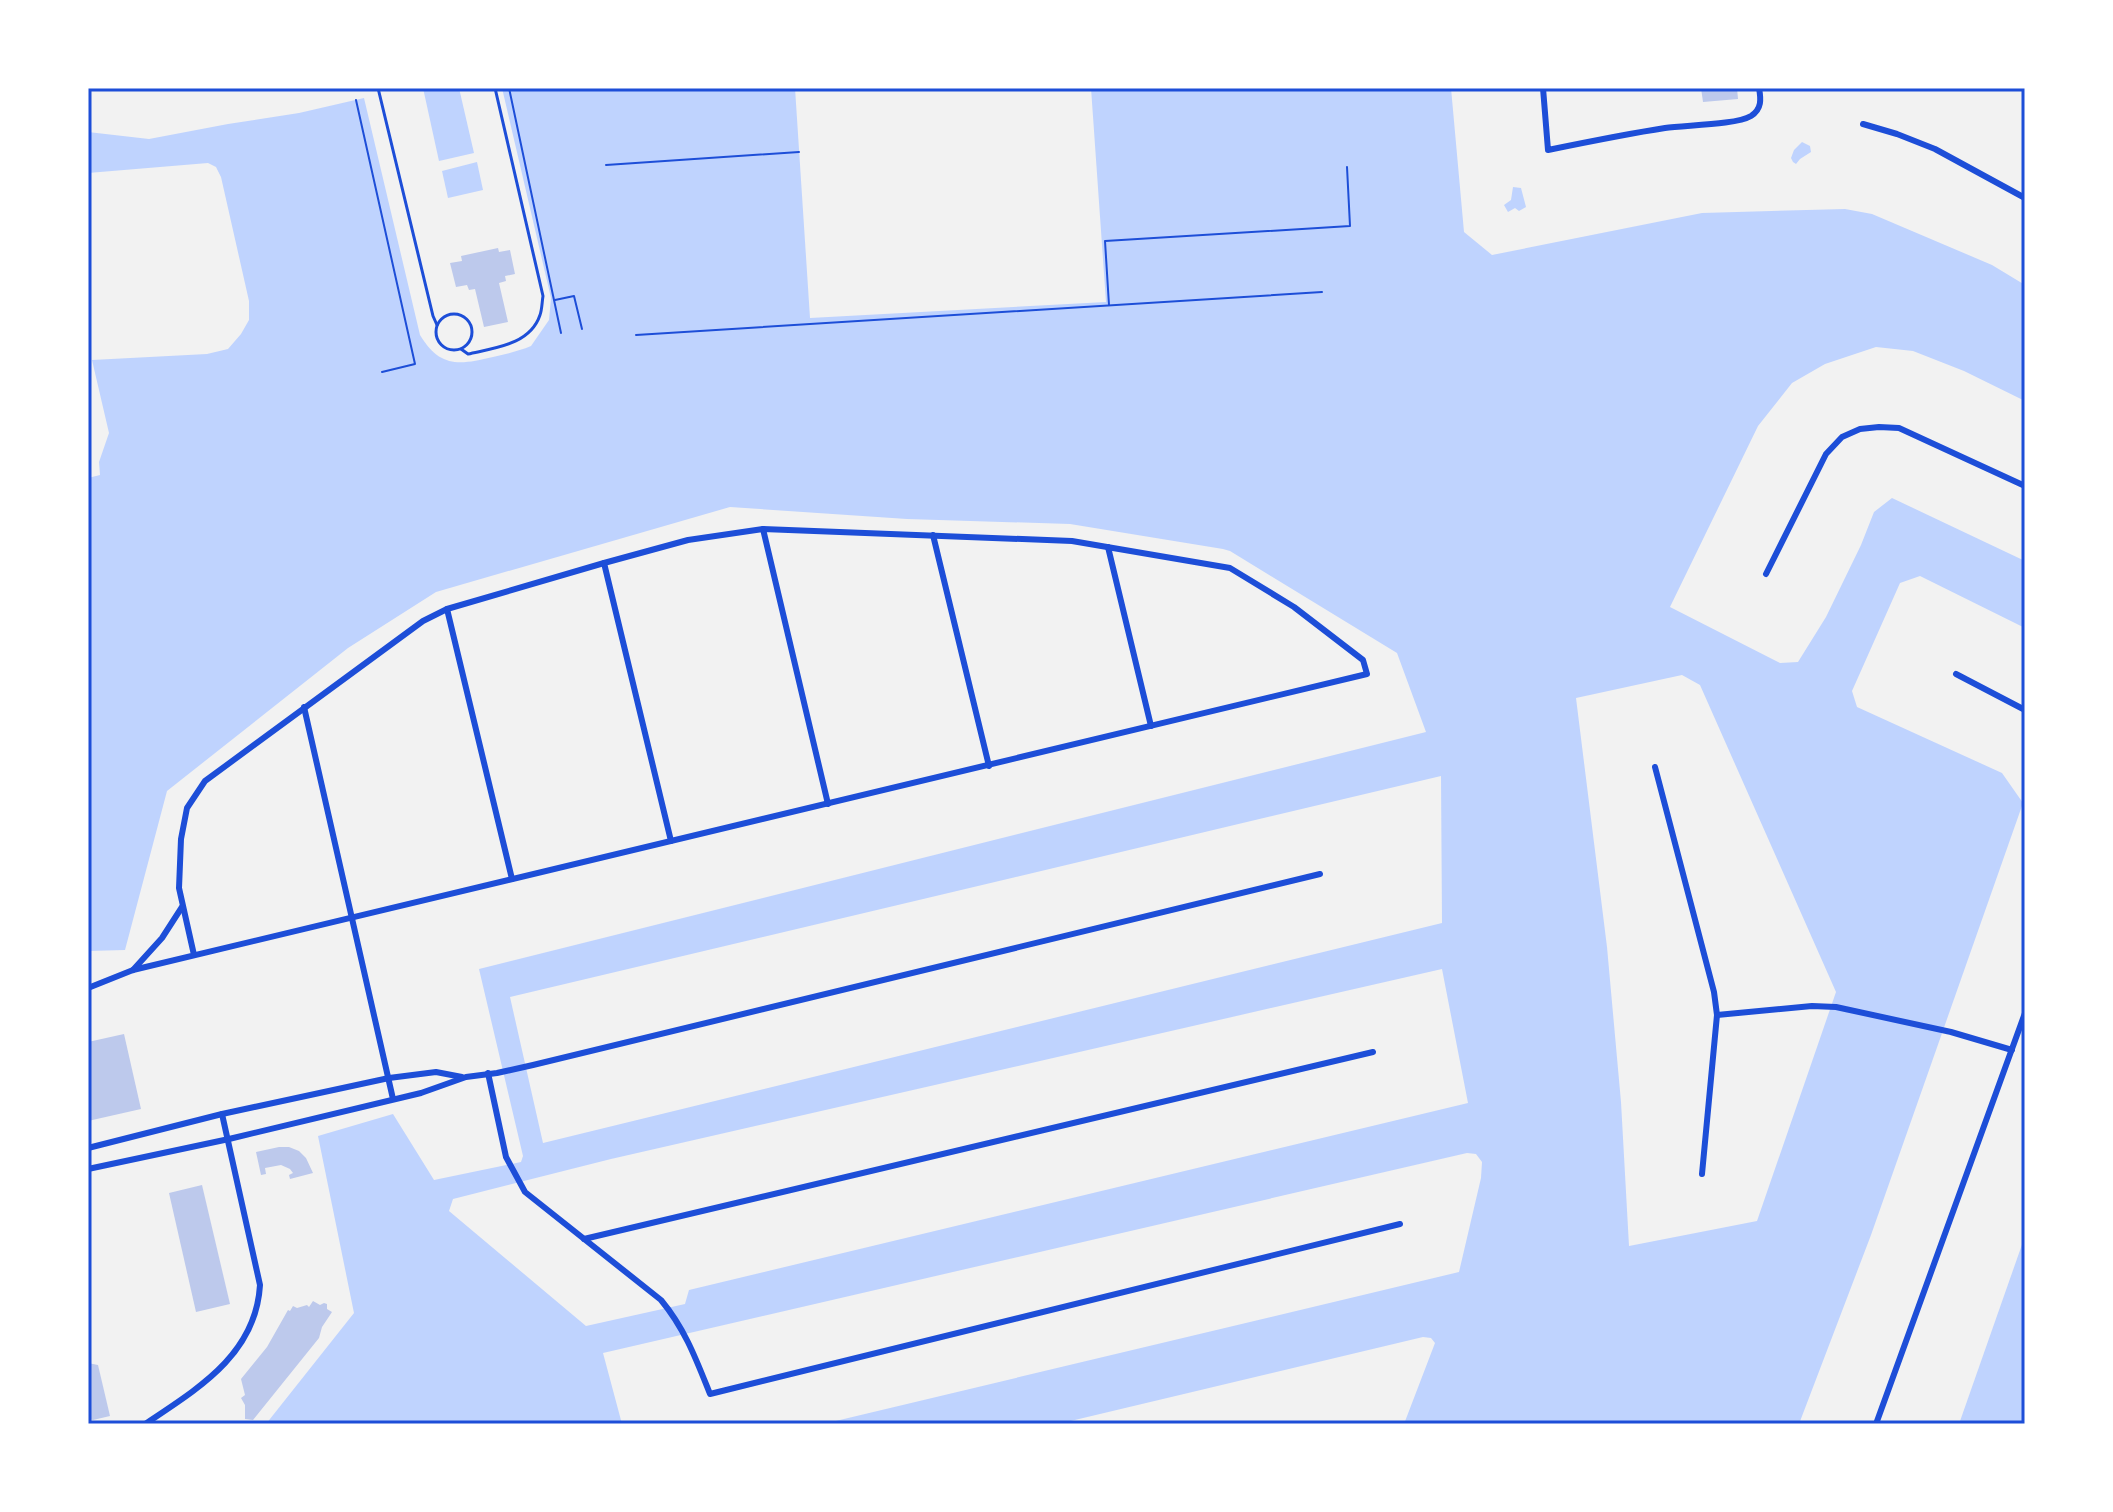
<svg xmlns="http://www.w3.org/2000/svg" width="2113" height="1512" viewBox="0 0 2113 1512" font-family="Helvetica,sans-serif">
<rect width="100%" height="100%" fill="#f2f2f2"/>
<!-- water -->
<g fill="#bfd3fe" fill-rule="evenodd">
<path d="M423,88H459L474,153L439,161Z"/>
<path d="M502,88H795L810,318L1106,302L1091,88H1451L1464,232L1492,255L1702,213L1845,209L1872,214L1992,265L2025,285V401L1964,371L1913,351L1876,347L1825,364L1792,383L1758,426L1670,607L1780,663L1798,662L1826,617L1861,545L1874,512L1892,498L2025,561V628L1920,576L1900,583L1852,691L1857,707L2002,773L2023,803L1871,1235L1799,1424H1404L1435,1343L1431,1338L1423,1337L1058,1424H823L1459,1272L1481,1178L1482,1162L1476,1154L1467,1153L603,1353L622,1424H266L354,1313L318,1136L393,1114L434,1180L521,1162L523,1156L479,969L1426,732L1397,653L1230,551L1223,549L1070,524L907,519L730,507L436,592L348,648L167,791L125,950L88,951V478L100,475L99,462L109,433L92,360L207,354L228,349L241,334L249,320V301L221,177L216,167L208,163L88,173V132L149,139L228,124L299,113L364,98L420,335C440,368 459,365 493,357C506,354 519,351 531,346L549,320L551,298ZM1682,675L1700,685L1836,992L1757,1221L1629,1246L1621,1102L1607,947L1576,698ZM1441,776L1442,923L543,1143L510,997ZM1442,969L1468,1103L689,1290L685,1304L586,1326L449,1211L453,1199L611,1159Z"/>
<path d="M1802,142L1810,146L1811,152L1800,159L1796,164L1793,162L1791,158L1794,150Z"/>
<path d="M477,162L483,190L448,198L442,171Z"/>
<path d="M1513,187L1521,188L1526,207L1519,211L1515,208L1508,212L1504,205L1511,200Z"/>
<path d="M2025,1236V1424H1959Z"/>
</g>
<!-- building -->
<g fill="#bdc9ec">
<path d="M1701,88H1737L1738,99L1703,102Z"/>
<path d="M498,248L499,252L510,250L515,274L505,276L506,281L499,283L508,322L484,327L475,289L469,290L467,285L456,287L450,263L462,261L461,256Z"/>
<path d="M124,1034L141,1109L88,1121V1042Z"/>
<path d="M279,1147H289L299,1151L306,1158L313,1173L290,1179L289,1175L293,1173L290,1169L281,1165L265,1168L266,1174L261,1175L256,1152Z"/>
<path d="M202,1185L230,1304L196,1312L169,1193Z"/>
<path d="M313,1301L320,1305L324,1303L327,1304V1309L332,1312L322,1327L319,1338L253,1420L245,1419V1405L241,1398L245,1395L241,1379L267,1347L288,1310L290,1311L293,1306L297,1308L307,1305L309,1307Z"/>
<path d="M88,1363L98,1365L110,1416L93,1420L88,1419Z"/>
</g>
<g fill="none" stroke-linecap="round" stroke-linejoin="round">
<!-- path -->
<g stroke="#1d4ed8" stroke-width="2">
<path d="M509,88L561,333"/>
<path d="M356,100L415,364L382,372"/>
<path d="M606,165L799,152"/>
<path d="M555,300L574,296L582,329"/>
<path d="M1109,305L1105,241L1350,226L1347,167"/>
<path d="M636,335L1322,292"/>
<path d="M88,506L89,511"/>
</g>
<!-- service -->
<g stroke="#1d4ed8" stroke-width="3">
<path d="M378,88L433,316L437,325"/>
<circle cx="454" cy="332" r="18"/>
<path d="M461,349L468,354C494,348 530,345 540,315C542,310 542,302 543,296L495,88"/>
</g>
<!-- minor -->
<g stroke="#1d4ed8" stroke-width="6">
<path d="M1543,88L1548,150C1587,142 1626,134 1665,128C1685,125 1736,125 1751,116C1762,109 1761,99 1759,88"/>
<path d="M1863,124L1897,134L1935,149L2025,198"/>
<path d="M763,529L828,804"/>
<path d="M933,535L989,766"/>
<path d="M1108,547L1151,726"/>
<path d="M604,563L671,841"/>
<path d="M1766,574L1826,454L1842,437L1860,429L1879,427L1899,428L2025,486"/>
<path d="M447,609L512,879"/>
<path d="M1956,674L2025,710"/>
<path d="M304,707L393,1099"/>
<path d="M1655,767L1714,992L1717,1015L1702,1174"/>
<path d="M133,970L162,938L182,907"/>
<path d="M88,988L133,970L1367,674L1363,660L1294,607L1230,568L1072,541L763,529L688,540L604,563L447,609L423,621L205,781L187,808L181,839L179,888L194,955"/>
<path d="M1717,1015L1812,1006L1836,1007L1951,1032L2012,1050"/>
<path d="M488,1073L506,1157L525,1192L661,1300C685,1329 696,1359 710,1394L1400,1224"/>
<path d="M88,1148L222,1114L389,1078L436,1072L462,1077"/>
<path d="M88,1169L229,1139L421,1093L466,1077L497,1073L533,1065L1320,874"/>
<path d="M584,1239L1373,1052"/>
<path d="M145,1424C197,1389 256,1355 260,1285L222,1114"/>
<path d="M1876,1424L2025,1013"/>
</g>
</g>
<!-- border -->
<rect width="2113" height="1512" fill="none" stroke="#ffffff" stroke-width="180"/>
<rect x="90" y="90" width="1933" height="1332" fill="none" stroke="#1d4ed8" stroke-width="3"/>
</svg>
